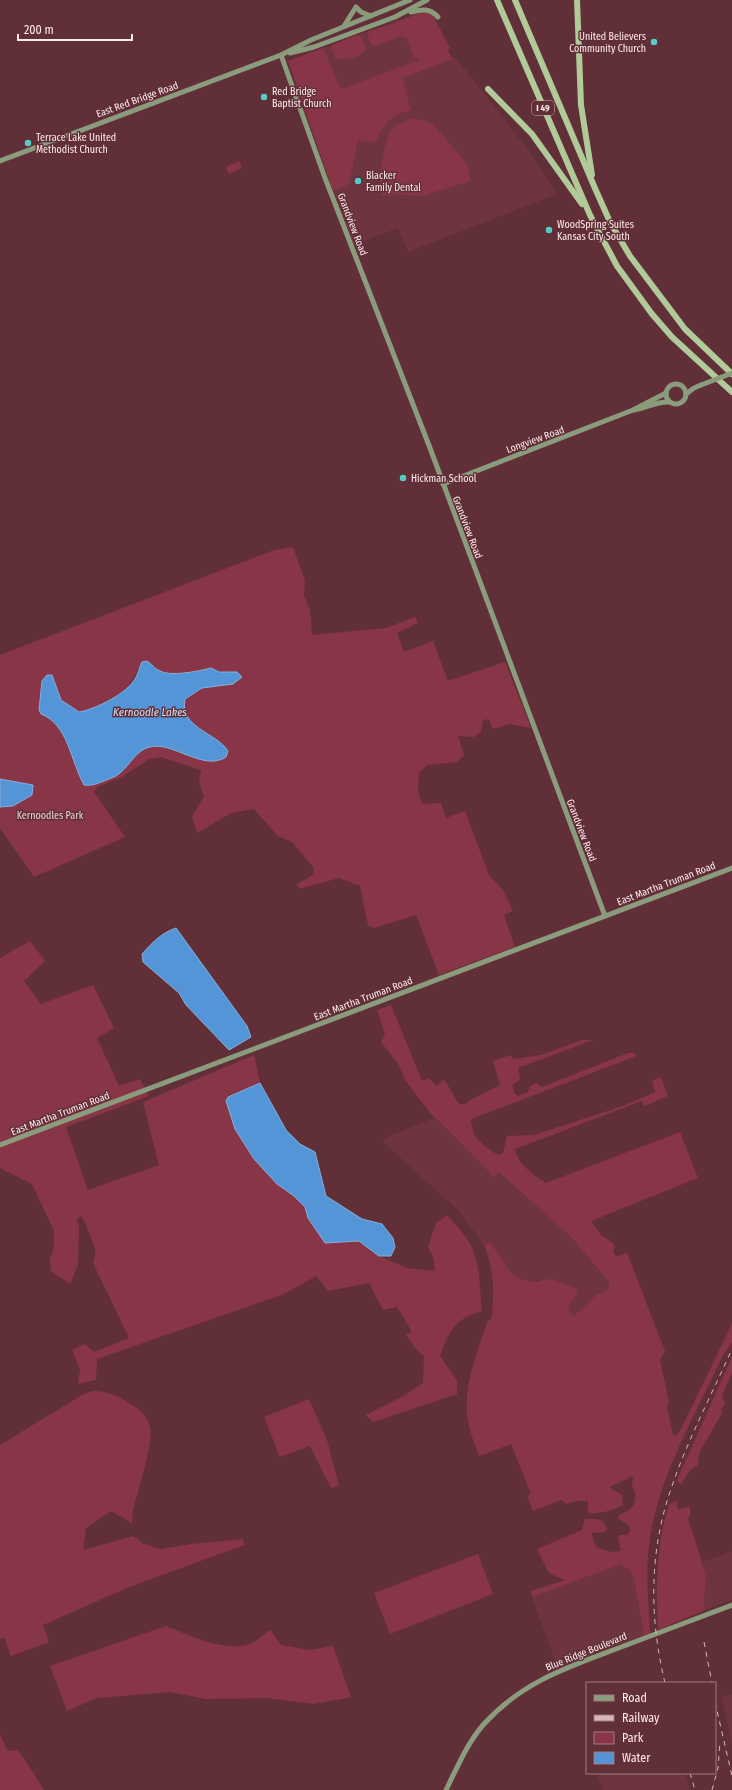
<svg xmlns="http://www.w3.org/2000/svg" width="732" height="1790" viewBox="0 0 732 1790" font-family="'Fira Sans Condensed',sans-serif">
<rect width="100%" height="100%" fill="#612f38"/>
<!-- built -->
<g fill="#6f353f">
<path d="M424,11L447,50L341,89L323,48Z"/>
<path d="M456,58L529,151L557,194L408,252L398,228L353,245L333,191L349,183L358,141L376,142L385,122L397,114L411,110L403,78Z"/>
<path d="M434,1118L494,1177L499,1172L571,1237L609,1282V1286L607,1290L596,1295L574,1316L570,1312L568,1306L578,1293L541,1279L530,1282L516,1277L511,1273L490,1242L483,1246L474,1231L459,1211L382,1141L387,1137Z"/>
<path d="M732,1551V1600L705,1610L704,1600L706,1576L702,1562Z"/>
<path d="M621,1563L629,1570L634,1578L644,1636L564,1664H558L555,1660L532,1597Z"/>
<path d="M732,1694V1743L722,1697Z"/>
<path d="M597,1773H685L690,1790H603Z"/>
</g>
<!-- green -->
<g fill="#883647" fill-rule="evenodd">
<path d="M424,11L432,14L450,48L447,50L453,59L403,78L411,110C389,116 386,121 376,142L358,141L349,184L333,191L288,61L323,48L341,89L419,60L417,57L414,58L407,38L403,36L374,46L371,44L367,33L369,31L392,24Z"/>
<path d="M357,35L362,37L366,50C361,56 345,62 337,59L331,49L332,45Z"/>
<path d="M411,119L424,120L433,124L466,163L469,168L470,181L421,196L399,194L382,196C377,187 384,142 390,132C395,124 403,122 411,119Z"/>
<path d="M239,161L242,168L229,174L226,167Z"/>
<path d="M293,547L305,580L304,596L310,609L312,635L386,628L415,617L418,623L397,633L404,652L433,641L448,681L505,662L531,728L510,724L493,729L489,719L483,720L481,732L474,737L458,736L464,755L457,762L427,765L419,773L418,791L422,804L441,803L446,818L465,811L489,875L503,890L513,911L504,915L515,947L439,975L416,915L374,928L368,925L360,886L339,878L299,889L297,884L313,875L314,868L292,842L278,836L254,809L231,813L197,833L192,817L204,796L199,782L201,770L161,757L149,759L122,777L97,787L94,792L125,837L34,877L0,828V655L274,550ZM153,665C155,667 158,671 160,672C171,677 200,671 211,668L219,672H237L233,684L202,688L185,699V715L202,731L215,738L188,755L162,747L150,746L139,751L119,774L91,786L59,729L52,675L61,700L79,712C103,708 131,692 138,668Z"/>
<path d="M30,941L45,961L24,981L41,1004L93,985L114,1028L97,1038L119,1086L140,1079L149,1096L66,1127L88,1190L159,1165L143,1102L254,1055L260,1083L228,1096L277,1184L294,1196L305,1207L308,1218L325,1242L359,1241L379,1256L407,1268L435,1271L433,1257L428,1247L436,1223L447,1215C456,1225 468,1237 473,1250C480,1266 480,1294 482,1311C453,1320 450,1330 440,1356L457,1380V1394L373,1422L366,1415L405,1395L423,1383L424,1356L416,1349L406,1335L412,1332L397,1307L383,1310L369,1283L328,1291L316,1276L284,1294L97,1359L96,1380L78,1384L80,1369L72,1350L85,1344L94,1352L129,1338L93,1263C94,1259 96,1253 95,1249C94,1245 84,1218 81,1216L77,1219L79,1227L78,1265L70,1284L51,1271L50,1258L54,1248V1231L32,1184L0,1168V958Z"/>
<path d="M391,1005L422,1081L428,1078L437,1086L443,1080L446,1082L458,1103L464,1105L470,1100L500,1085L493,1061L511,1055L513,1059L541,1055L582,1040H593L518,1068L520,1079L512,1085L515,1094L518,1096L528,1092L530,1086L536,1083L542,1087L628,1053H634L636,1055L634,1057L471,1119C472,1139 483,1145 498,1155L503,1153L507,1136L534,1135L623,1106L655,1092L652,1081L661,1077L668,1096L644,1106L642,1101L515,1149C517,1163 534,1176 546,1183L680,1132L698,1178L591,1221L601,1235L613,1243L615,1247L613,1251L616,1257L627,1253L665,1351L660,1360L669,1402L667,1407L673,1435L676,1436L681,1429L732,1324V1342L722,1357C693,1420 654,1484 648,1555C646,1581 649,1608 650,1634L644,1636L634,1578L629,1570L621,1564L532,1597L531,1591L565,1580L549,1573L537,1549L582,1530L585,1519C596,1519 604,1517 607,1529L605,1532L591,1533L597,1548L612,1552L621,1551L618,1537L620,1535H627L630,1531L629,1526L618,1518L620,1514C633,1511 640,1499 632,1486L633,1476L609,1487L622,1495L623,1505C612,1511 600,1514 588,1513V1501H578L566,1504L561,1500L533,1511L527,1496L531,1494L511,1444L479,1456C475,1445 470,1433 468,1421C462,1387 477,1354 487,1322L491,1319C495,1294 494,1269 484,1245L490,1242L511,1273L516,1277L530,1282L550,1279L574,1287L578,1293L568,1306L570,1312L574,1316L596,1295L607,1290L609,1286V1282L571,1237L499,1172L494,1177L431,1114L405,1080L399,1065L381,1042L385,1034L377,1010Z"/>
<path d="M732,1357V1373L722,1395L725,1404L721,1409L722,1413L699,1453L698,1465L690,1470L681,1484L679,1483L677,1480Z"/>
<path d="M92,1391C106,1391 117,1395 129,1403C139,1409 147,1415 150,1427C154,1443 137,1493 133,1511L132,1523L111,1511L86,1528L83,1550L134,1536L142,1543L160,1549L192,1544L243,1539L244,1545L127,1588L43,1625L49,1642L11,1656L4,1637L0,1639V1445L82,1395Z"/>
<path d="M309,1399L327,1440L339,1486L331,1488L310,1446L280,1457L264,1417Z"/>
<path d="M676,1501L678,1510L689,1506L691,1513L688,1518L706,1576L704,1600L705,1610L658,1630C656,1588 656,1545 669,1504Z"/>
<path d="M478,1554L493,1594L390,1634L374,1593Z"/>
<path d="M166,1626C189,1635 220,1651 247,1645C254,1644 263,1634 270,1630L281,1645L310,1650L333,1646L351,1697L314,1704L268,1698L206,1699L170,1692L97,1698L67,1711L50,1666Z"/>
<path d="M0,1735L8,1751L17,1750L25,1760L44,1790H0Z"/>
</g>
<!-- water -->
<g fill="#5395d6" stroke="#87afdd">
<path d="M147,661C152,664 155,669 160,671C170,677 200,671 211,668L219,672H237L242,677L233,684L202,688L185,699C179,728 216,732 228,751L226,757C204,772 172,741 150,747C136,750 131,764 120,773C116,777 109,779 104,781C96,784 92,786 84,785C71,762 68,724 41,714L39,710L42,681L47,675H52L61,700L79,712C96,709 126,694 135,679C138,674 139,668 142,662Z"/>
<path d="M0,779L33,785L32,795L13,806L0,807Z"/>
<path d="M176,928L247,1026L251,1037L229,1050L186,1005L179,993L143,962L142,954C152,943 161,933 176,928Z"/>
<path d="M260,1083L286,1130L300,1144L315,1152L326,1196L362,1219L382,1224L393,1238L395,1247L391,1256H379L359,1241L325,1243L308,1218L305,1207L294,1196L277,1184L254,1159L235,1129L226,1101L228,1097Z"/>
</g>
<g fill="none" stroke-linecap="round" stroke-linejoin="round">
<!-- secondary -->
<g stroke="#8b9c7c" stroke-width="5">
<path d="M411,12C422,9 430,8 438,17"/>
<path d="M344,26L356,7L361,12L371,16"/>
<path d="M290,53L314,47L395,17L427,0"/>
<path d="M281,55L325,178L430,448L605,916"/>
<path d="M0,161L281,55L311,40L410,0"/>
<circle cx="676" cy="394" r="10"/>
<path d="M686,394L694,388L701,385"/>
<path d="M634,410C647,408 657,401 669,402"/>
<path d="M443,484L633,410L666,393"/>
<path d="M0,1145L732,868"/>
<path d="M446,1790C457,1768 467,1743 484,1724C521,1683 565,1668 616,1649C655,1634 693,1620 732,1605"/>
</g>
<!-- motorway -->
<g stroke="#b1ca99" stroke-width="6">
<path d="M497,0L590,215L617,266L652,314L672,337L732,392"/>
<path d="M515,0L594,186L610,222L630,256L685,329L732,374"/>
<path d="M577,0L581,105L592,175"/>
<path d="M488,89L532,134L582,204"/>
</g>
<!-- rail -->
<g stroke="#d3b7bb" stroke-width="1" stroke-dasharray="5 5" stroke-linecap="butt">
<path d="M704,1642L712,1683"/>
<path d="M665,1683C649,1617 649,1550 672,1486C688,1439 712,1394 732,1349"/>
<path d="M715,1702L732,1776"/>
<path d="M690,1773L695,1790"/>
<path d="M712,1790L718,1768L720,1742"/>
</g>
<!-- secondary-bridge -->
<path stroke="#8b9c7c" stroke-width="5" d="M701,385L732,373"/>
</g>
<!-- markers -->
<g fill="#54cdc7" stroke="#612f38" stroke-width="1.5">
<circle cx="654" cy="42" r="4"/>
<circle cx="264" cy="97" r="4"/>
<circle cx="28" cy="143" r="4"/>
<circle cx="358" cy="181" r="4"/>
<circle cx="549" cy="230" r="4"/>
<circle cx="403" cy="478" r="4"/>
</g>
<g text-anchor="middle" stroke-width="3" stroke-linejoin="round" paint-order="stroke">
<!-- shield labels -->
<rect fill="#612f38" stroke="#d0b3b7" stroke-width="1" x="532" y="101" width="22" height="14" rx="3"/>
<g font-size="9" font-weight="bold" fill="#ffebed">
<text x="543" y="111">I 49</text>
</g>
<!-- poi labels -->
<g font-size="10" fill="#ffebed" stroke="#612f38" text-anchor="start">
<text x="646" y="40" text-anchor="end">United Believers<tspan x="646" dy="12">Community Church</tspan></text>
<text x="272" y="95">Red Bridge<tspan x="272" dy="12">Baptist Church</tspan></text>
<text x="36" y="141">Terrace Lake United<tspan x="36" dy="12">Methodist Church</tspan></text>
<text x="366" y="179">Blacker<tspan x="366" dy="12">Family Dental</tspan></text>
<text x="557" y="228">WoodSpring Suites<tspan x="557" dy="12">Kansas City South</tspan></text>
<text x="411" y="482">Hickman School</text>
</g>
<!-- street labels -->
<g font-size="10" fill="#ffebed" stroke="#612f38">
<text transform="translate(137 99) rotate(-20)" y="4">East Red Bridge Road</text>
<text transform="translate(353 224) rotate(69)" y="4">Grandview Road</text>
<text transform="translate(535 439) rotate(-20)" y="4">Longview Road</text>
<text transform="translate(468 527) rotate(69)" y="4">Grandview Road</text>
<text transform="translate(582 830) rotate(69)" y="4">Grandview Road</text>
<text transform="translate(666 883) rotate(-21)" y="4">East Martha Truman Road</text>
<text transform="translate(363 998) rotate(-21)" y="4">East Martha Truman Road</text>
<text transform="translate(60 1113) rotate(-21)" y="4">East Martha Truman Road</text>
<text transform="translate(586 1651) rotate(-22)" y="4">Blue Ridge Boulevard</text>
</g>
<!-- park labels -->
<g font-size="10" fill="#efd4d7" stroke="#612f38">
<text x="50" y="819">Kernoodles Park</text>
</g>
<!-- water labels -->
<g font-size="11" font-style="italic" fill="#d0e0f2" stroke="#612f38">
<text x="150" y="716">Kernoodle Lakes</text>
</g>
</g>
<!-- legend -->
<rect x="586" y="1682" width="130" height="92" fill="#612f38" stroke="#a07a80"/>
<rect x="594" y="1695" width="20" height="6" fill="#8b9c7c" stroke="#a07a80"/>
<text x="622" y="1702" font-size="12" fill="#ffebed">Road</text>
<rect x="594" y="1715" width="20" height="6" fill="#d3b7bb" stroke="#a07a80"/>
<text x="622" y="1722" font-size="12" fill="#ffebed">Railway</text>
<rect x="594" y="1732" width="20" height="12" fill="#883647" stroke="#a07a80"/>
<text x="622" y="1742" font-size="12" fill="#ffebed">Park</text>
<rect x="594" y="1752" width="20" height="12" fill="#5395d6" stroke="#a07a80"/>
<text x="622" y="1762" font-size="12" fill="#ffebed">Water</text>
<!-- scale -->
<path d="M18 34v6h114v-6" fill="none" stroke="#ffebed" stroke-width="2"/>
<text x="24" y="34" font-size="12" fill="#ffebed" stroke="#612f38" stroke-width="3" paint-order="stroke">200 m</text>
</svg>
